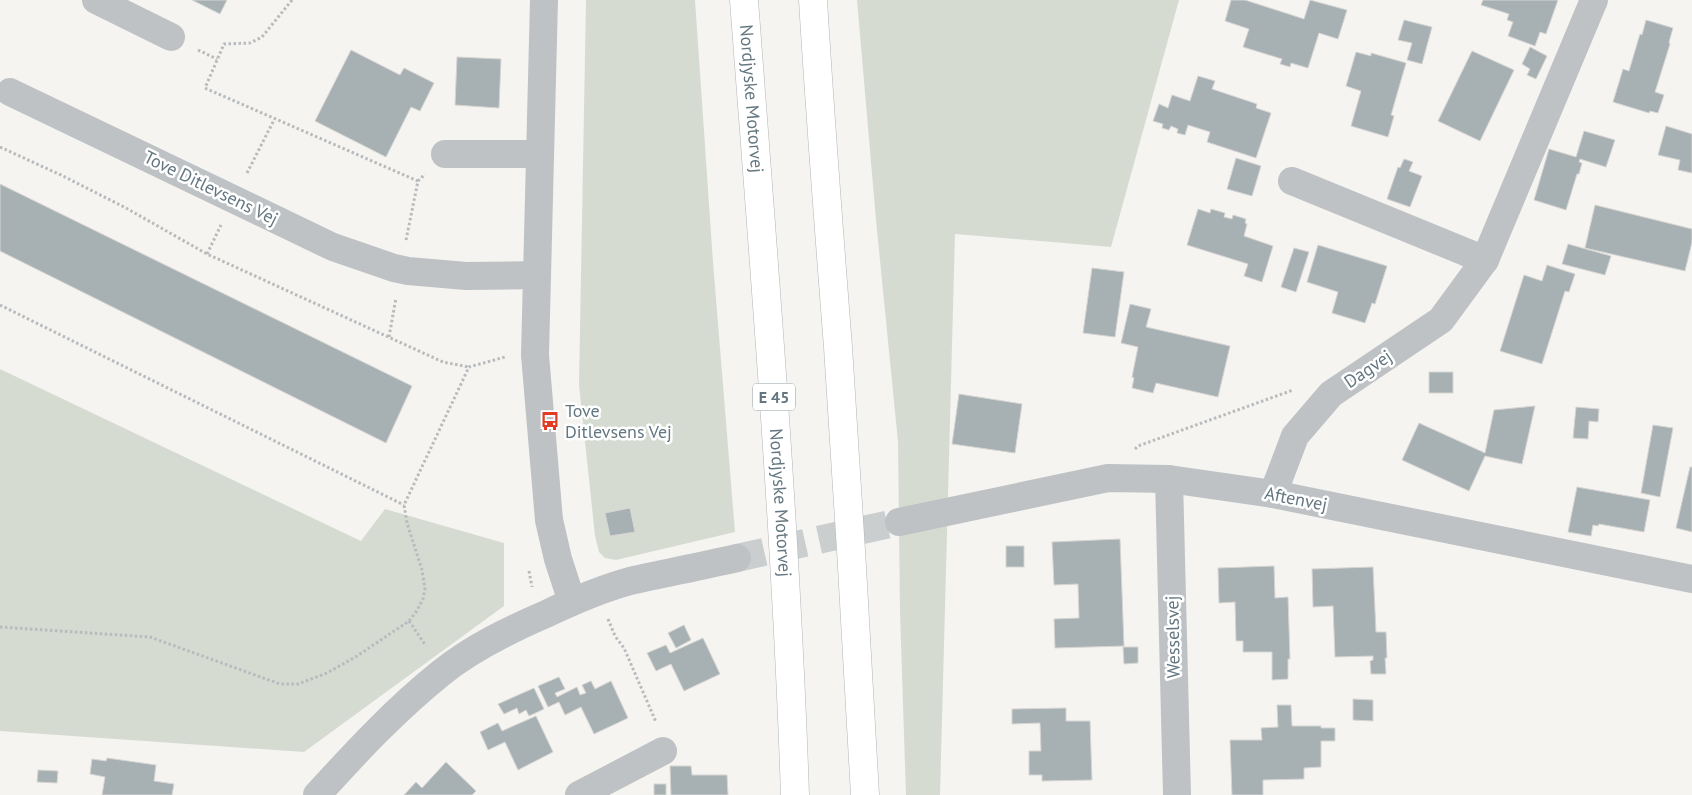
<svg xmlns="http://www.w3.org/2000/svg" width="1692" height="795" viewBox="0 0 1692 795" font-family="'PT Sans',sans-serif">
<rect width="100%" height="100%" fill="#f5f4f1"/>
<!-- green -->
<g fill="#d6dbd2">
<path d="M586,0H695L713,262L735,532L616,560L605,558L599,552L595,536L579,385Z"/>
<path d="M857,0H1179L1111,247L955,234L940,795H906L900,612L898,442L876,220Z"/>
<path d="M0,369L361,541L385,509L504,543V606L304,752L0,731Z"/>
</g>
<!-- building -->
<g fill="#a7b0b3" stroke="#d6d5d3">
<path d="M192,0H227L220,14Z"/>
<path d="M1231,0H1245L1304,19L1310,0L1347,10L1338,39L1319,33L1308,68L1291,63L1290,67L1280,64L1282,59L1243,47L1249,29L1225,21Z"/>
<path d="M1483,0H1558L1546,34L1540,32L1535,46L1508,36L1513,22L1507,20L1509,14L1481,5Z"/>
<path d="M1404,20L1432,27L1422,64L1407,60L1412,43L1398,40Z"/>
<path d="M1646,20L1673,28L1669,42L1670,44L1655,92L1664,95L1658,113L1650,111L1649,113L1613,102L1623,69L1629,71L1640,34L1642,35Z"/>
<path d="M1530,47L1547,56L1536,79L1527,75L1530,69L1522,64Z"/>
<path d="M351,50L400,75L404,68L434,83L420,111L411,107L386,157L315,121Z"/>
<path d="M1472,51L1514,70L1480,141L1438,121Z"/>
<path d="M1356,52L1371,56V53L1406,63L1391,115L1394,116L1388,137L1351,126L1361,91L1346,86Z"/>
<path d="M457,57L501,59L499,108L455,105Z"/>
<path d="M1198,76L1215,81L1212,89L1257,104L1256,108L1271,113L1256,158L1207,142L1210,132L1188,125L1185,135L1177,133L1178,129L1171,126L1169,130L1162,128L1163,124L1153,121L1159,104L1168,108L1172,95L1190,101Z"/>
<path d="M1666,126L1692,134V173L1678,170L1680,160L1658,155Z"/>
<path d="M1584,131L1615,140L1606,167L1580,159L1579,162L1582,163L1579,174H1577L1566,210L1534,200L1549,149L1576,157Z"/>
<path d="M1236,158L1261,166L1252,196L1227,189Z"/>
<path d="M1404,159L1413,162L1409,171L1422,176L1410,207L1387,199L1398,167L1400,168Z"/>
<path d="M0,184L412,386L386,443L0,251Z"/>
<path d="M1595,205L1692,229V242L1685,271L1585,248Z"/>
<path d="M1198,209L1210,213L1211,209L1225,213L1224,217L1232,219L1233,215L1246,219L1245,223L1247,224L1244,236L1273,246L1262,282L1244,276L1248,264L1187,245Z"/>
<path d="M1568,244L1611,256L1605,275L1562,264Z"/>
<path d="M1318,245L1387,266L1375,304L1372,303L1365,323L1332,313L1338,292L1307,282Z"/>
<path d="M1294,248L1309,252L1296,292L1281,287Z"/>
<path d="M1547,265L1575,274L1569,292L1565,291L1542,364L1500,351L1524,275L1542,281Z"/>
<path d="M1092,268L1124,272L1115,337L1083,333Z"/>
<path d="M1130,304L1151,309L1146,327L1230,346L1218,397L1156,383L1153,393L1132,388L1134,378L1132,377L1138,347L1121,343Z"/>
<rect x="1429" y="372" width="24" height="21"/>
<path d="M959,394L1022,404L1015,453L952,444Z"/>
<path d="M1535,406L1522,464L1485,456L1469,491L1402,460L1419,423L1485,453L1494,410Z"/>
<path d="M1576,407L1599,409L1598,422L1589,421L1588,439L1573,438Z"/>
<path d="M1653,425L1673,428L1660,497L1641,493Z"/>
<path d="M1690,467H1692V532L1676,528Z"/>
<path d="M1577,487L1650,500L1644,532L1599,524L1598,526L1593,525L1591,536L1568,532Z"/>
<path d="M630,508L635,532L610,536L605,513Z"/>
<path d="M1120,539L1124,646L1055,648L1054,619L1079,618L1078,584L1054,585L1052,542Z"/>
<rect x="1006" y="546" width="18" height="21"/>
<path d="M1274,566L1275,598L1288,597L1290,659H1288V679L1272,680V652H1243V641H1236L1235,602L1219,603L1218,568Z"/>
<path d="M1373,567L1376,632H1386L1387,658H1385L1386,674H1371L1370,661L1373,660V656L1335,657L1333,606L1313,607L1312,569Z"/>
<path d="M684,625L691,640L676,648L668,633Z"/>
<path d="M703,638L720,674L684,691L671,664L656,671L647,653L666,645L670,653Z"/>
<path d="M1123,647H1138V663L1124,664Z"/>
<path d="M559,677L565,689L555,693L557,697L577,687L580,695L586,693L582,685L591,681L595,689L611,681L628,718L594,734L581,707L565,715L559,702L548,707L538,686Z"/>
<path d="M534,688L544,709L529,716L526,710L519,714L517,708L504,714L498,704Z"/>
<path d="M1353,699L1373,700V721L1353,720Z"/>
<path d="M1277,705H1291L1292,726H1321V728H1335V741H1321V767L1304,768V779L1263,780V795H1232L1230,740H1262L1261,728L1278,727Z"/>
<path d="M1066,708V721H1090L1092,780L1042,781V775H1029V751H1041L1040,723L1012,724V709Z"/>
<path d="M536,716L553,752L518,770L505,742L488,750L480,732L498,723L502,731Z"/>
<path d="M107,758L156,765L154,781L174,784L172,795H102L105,777L90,774L92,759L106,761Z"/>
<path d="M446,762L476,791L472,795H404L416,782L422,788Z"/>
<path d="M670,766H691L692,775H727L728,795H671Z"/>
<path d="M38,770L58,771L57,783L37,782Z"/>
<rect x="654" y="784" width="12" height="11"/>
</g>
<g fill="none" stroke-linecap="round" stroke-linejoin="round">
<!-- minor-tunnel -->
<path stroke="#cacecf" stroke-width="28" stroke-dasharray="28 14" stroke-linecap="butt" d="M737,558L899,522"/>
<!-- highway casing -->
<g stroke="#b1b5b8" stroke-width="29">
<g id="highway">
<path id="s1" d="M744,0C764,265 786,530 795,795"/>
<path d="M813,0C820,116 829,232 838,347C848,496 857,646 865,795"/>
</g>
</g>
<!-- path -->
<g stroke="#b8bbbd" stroke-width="3" stroke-dasharray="2.5 2.5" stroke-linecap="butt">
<path d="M292,0L262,37L250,43L224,44L205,88L418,181"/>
<path d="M198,50L217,59"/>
<path d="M0,147L63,176L126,208L207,254L443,362L469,367"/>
<path d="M247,173L274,120"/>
<path d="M406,240L418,181L425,174"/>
<path d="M207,254L221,225"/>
<path d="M0,305L404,505"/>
<path d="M389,337L396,298"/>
<path d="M1135,449L1138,446L1293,390"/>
<path d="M529,571L532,587"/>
<path d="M608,619L615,636L624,648L656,722"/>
<path d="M409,621L426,646"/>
<path d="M0,627L150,637L280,684H298L327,673L357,656L409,621L416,612L423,599L425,589L422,570L407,523L404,505L469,367L505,357"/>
</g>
<!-- minor -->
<g stroke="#bec2c5" stroke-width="28">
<path d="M96,0L171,37"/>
<path d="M544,0L535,355L549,520L558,559L572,602"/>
<path d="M10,92L333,247L394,268L408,271L466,276L537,275"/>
<path d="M445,154H540"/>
<path d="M1292,181L1485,260"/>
<path d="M1169,479L1177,795"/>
<path d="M1273,494L1295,436L1331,394L1441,320L1485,260L1594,0"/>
<path d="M899,522L1108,478L1169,479L1273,494L1692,579"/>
<path d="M317,795C356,752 395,710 441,673C472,648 509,630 546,614C573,601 601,589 630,581C666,573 702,566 737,558"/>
<path d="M579,795L663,751"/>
</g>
<!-- highway -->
<use href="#highway" stroke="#fff" stroke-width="28"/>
</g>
<!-- icons -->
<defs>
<g id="bus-bare" transform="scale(1.5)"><path d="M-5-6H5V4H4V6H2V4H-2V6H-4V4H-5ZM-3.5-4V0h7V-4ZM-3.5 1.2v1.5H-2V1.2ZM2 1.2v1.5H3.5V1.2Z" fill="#e13d24" stroke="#fff" stroke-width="2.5" paint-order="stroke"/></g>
</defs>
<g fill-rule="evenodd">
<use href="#bus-bare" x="550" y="421"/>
</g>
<g text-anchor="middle" stroke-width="5" stroke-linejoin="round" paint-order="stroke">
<!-- shield labels -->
<rect fill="#fff" stroke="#92a0a7" stroke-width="1" x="753" y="383.5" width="42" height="27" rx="4"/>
<g font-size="16" font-weight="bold" fill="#647781">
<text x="774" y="403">E 45</text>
</g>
<!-- street labels -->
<g font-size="18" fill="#647781" stroke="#fff">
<text dy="6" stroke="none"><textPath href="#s1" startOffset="99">Nordjyske Motorvej</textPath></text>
<text transform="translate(211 188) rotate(26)" y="6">Tove Ditlevsens Vej</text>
<text transform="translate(1368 369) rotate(-34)" y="6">Dagvej</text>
<text transform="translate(1296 499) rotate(11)" y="6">Aftenvej</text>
<text dy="6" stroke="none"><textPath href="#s1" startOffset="504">Nordjyske Motorvej</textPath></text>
<text transform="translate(1173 637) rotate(-91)" y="6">Wesselsvej</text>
</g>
<!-- poi labels -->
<g font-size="18" fill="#647781" stroke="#fff" text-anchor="start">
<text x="565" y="417">Tove<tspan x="565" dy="21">Ditlevsens Vej</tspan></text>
</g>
</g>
</svg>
